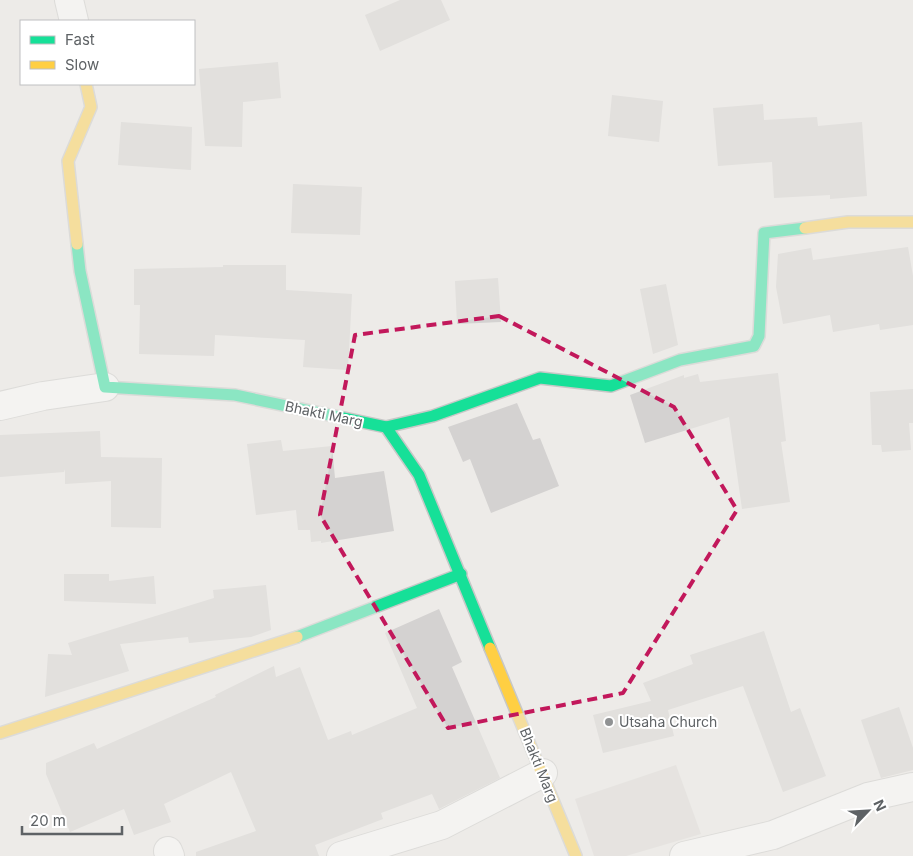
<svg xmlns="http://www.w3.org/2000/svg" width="913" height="856" viewBox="0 0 913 856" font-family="Inter,sans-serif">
<rect width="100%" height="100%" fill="#edebe8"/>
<!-- industrial -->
<path fill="#dddad8" d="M676,765L701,834L626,856H594L575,799Z"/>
<!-- building -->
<g fill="#d4d2d1">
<path d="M400,0H441L450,20L380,51L365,15Z"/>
<path d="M278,62L281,98L243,102L242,147L205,146L199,69Z"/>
<path d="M612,95L663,101L659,142L608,136Z"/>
<path d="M763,104L764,120L817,117L818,126L862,122L867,196L830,199V195L774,198L772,162L718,166L713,108Z"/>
<path d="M121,122L192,127L191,170L118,165Z"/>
<path d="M293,184L362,187L360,235L291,233Z"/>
<path d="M908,247L913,276V325L880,330L879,324L833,332L830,315L783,324L776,287L778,254L811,248L813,260Z"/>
<path d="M223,265H286V290L352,294L348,370L303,367L305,340L215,335L214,356L139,354L140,305H134V269L223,267Z"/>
<path d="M498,278L501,322L457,324L455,281Z"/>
<path d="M666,284L678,345L653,354L640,289Z"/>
<path d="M778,373L786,441L781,442L790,502L742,509L729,417L645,443L630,395L684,375V378L698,374L700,382Z"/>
<path d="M913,389V423H909L911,450L882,452L881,445H872L870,392Z"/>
<path d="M517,403L533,440L540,438L559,486L491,513L470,459L463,462L448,427Z"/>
<path d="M100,431L101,457L162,458L161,528L111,527V481L65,484V469L64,472L0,477V435Z"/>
<path d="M281,440L283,451L332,446L335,478L384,471L394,531L321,543V541L311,542L310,530H298L296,510L256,515L247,444Z"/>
<path d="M64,574H109V581L154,576L156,604L64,601Z"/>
<path d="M266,585L271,630L251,637L189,643L188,637L120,644L129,671L45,697L48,654L72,655L68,643L214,598L213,590Z"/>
<path d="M439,609L462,662L452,667L500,778L439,809L432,794L381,813L383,819L315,845L319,856H196V852L256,831L231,772L164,804L171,822L134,835L124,809L70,832L46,774V763L94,743L97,749L216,697L215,695L274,666L276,677L300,667L328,740L351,731L352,735L417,708L385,633Z"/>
<path d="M764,631L791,712L800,708L826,776L783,792L743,686L668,710L674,736L603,753L593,715L651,701L643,683L693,664L690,655Z"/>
<path d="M899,707L913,748V770L881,778L861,720Z"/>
</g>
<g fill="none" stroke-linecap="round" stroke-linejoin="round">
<!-- street casing -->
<g stroke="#c9c9c8" stroke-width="30">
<g id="street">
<path d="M69,0L74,21"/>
<path d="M0,406L43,396L105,387"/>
<path d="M168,851L170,856"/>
<path d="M341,856L442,825L543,773"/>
<path d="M684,856L773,835L868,797L913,787"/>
</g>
</g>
<!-- fast casing -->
<g stroke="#c7c8c7" stroke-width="14">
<g id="fast">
<path d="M77,244L80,271L105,387L235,395L386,427L419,475L490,648"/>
<path d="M386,427L433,416L540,378L611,386L680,360L754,346L759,336L764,233L805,228"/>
<path d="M297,637L461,574"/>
</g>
</g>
<!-- slow casing -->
<g stroke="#c7c8c7" stroke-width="14">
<g id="slow">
<path d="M805,228L848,222H913"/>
<path d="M77,244L68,161L91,107L86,84"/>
<path d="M490,648L576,856"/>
<path d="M0,733L297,637"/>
</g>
</g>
<!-- street -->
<use href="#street" stroke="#fcfcfc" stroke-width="28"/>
<!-- fast -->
<use href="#fast" stroke="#16e098" stroke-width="11"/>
<!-- slow -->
<use href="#slow" stroke="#ffcf43" stroke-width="11"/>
</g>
<!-- marked area -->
<path d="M0 0H913V856H0ZM499,316L674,407L737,510L623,693L448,728L320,515L355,335Z" fill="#edebe8" fill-opacity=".55" fill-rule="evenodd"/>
<path fill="none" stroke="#c2185b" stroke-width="4" stroke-dasharray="10 6" stroke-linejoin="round" d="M499,316L674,407L737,510L623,693L448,728L320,515L355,335Z"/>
<!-- markers -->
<circle fill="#909293" stroke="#fff" stroke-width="2" cx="609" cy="722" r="5"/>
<g text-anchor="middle" stroke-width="4" stroke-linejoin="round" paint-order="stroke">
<!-- street labels -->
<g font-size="14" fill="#5e6265" stroke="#fff">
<text transform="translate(324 414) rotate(12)" y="5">Bhakti Marg</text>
<text transform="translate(539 765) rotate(68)" y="5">Bhakti Marg</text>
</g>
<!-- poi labels -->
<g font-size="14" fill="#5e6265" stroke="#fff" text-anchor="start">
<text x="619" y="727">Utsaha Church</text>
</g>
</g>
<!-- legend -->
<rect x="20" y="20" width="175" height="65" fill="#ffffff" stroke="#bfc0c1"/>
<rect x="30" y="36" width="25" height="8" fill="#16e098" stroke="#bfc0c1"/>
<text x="65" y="45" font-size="15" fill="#5e6265">Fast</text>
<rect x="30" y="61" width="25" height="8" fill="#ffcf43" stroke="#bfc0c1"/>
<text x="65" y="70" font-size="15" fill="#5e6265">Slow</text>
<!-- north arrow -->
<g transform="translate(868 811) rotate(65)" stroke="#ffffff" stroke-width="4" paint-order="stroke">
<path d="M0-4L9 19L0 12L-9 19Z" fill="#5e6265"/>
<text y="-8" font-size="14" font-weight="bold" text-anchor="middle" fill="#5e6265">N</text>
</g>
<!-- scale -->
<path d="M22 826v8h100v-8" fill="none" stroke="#5e6265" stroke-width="2.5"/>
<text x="30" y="826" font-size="15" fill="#5e6265" stroke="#ffffff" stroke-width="4" paint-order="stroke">20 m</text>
</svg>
